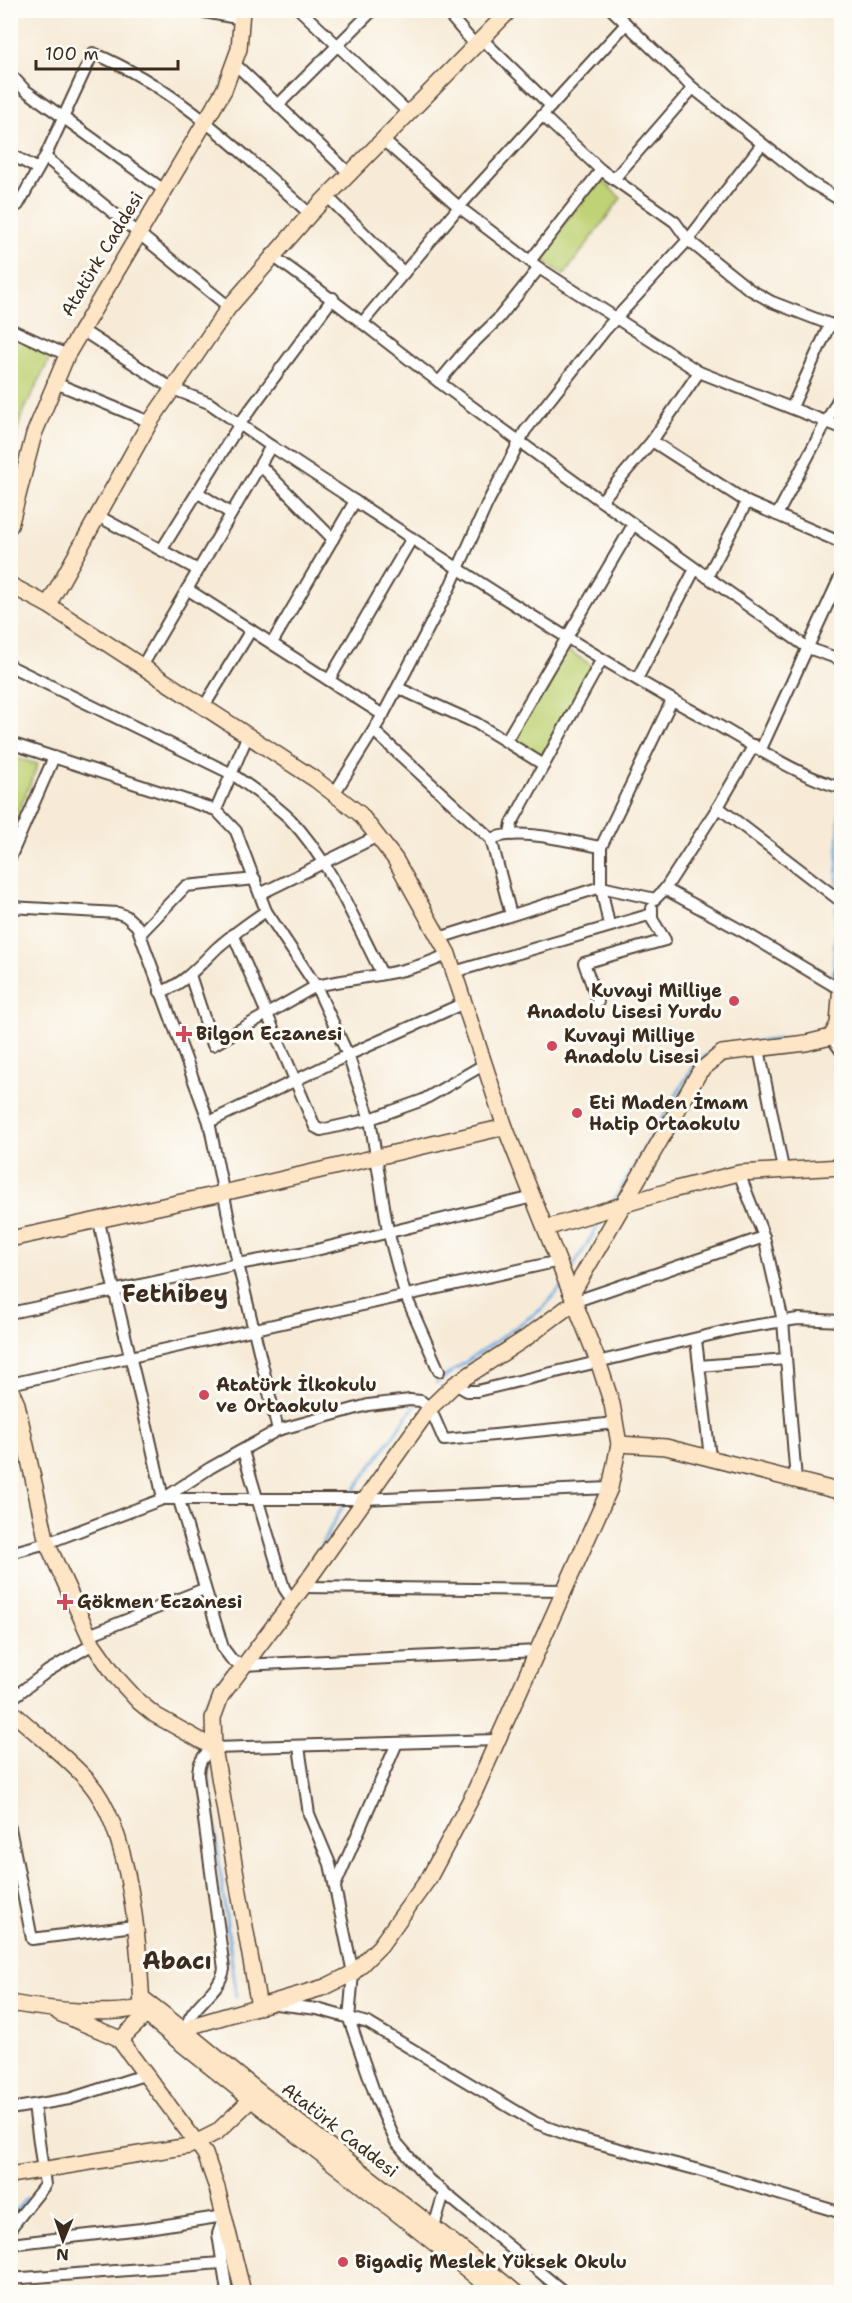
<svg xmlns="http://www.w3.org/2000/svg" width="852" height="2303" viewBox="0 0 852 2303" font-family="'Shantell Sans',sans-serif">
<rect width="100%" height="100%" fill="#fdfcf7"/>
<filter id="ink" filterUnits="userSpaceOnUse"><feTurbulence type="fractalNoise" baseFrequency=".0167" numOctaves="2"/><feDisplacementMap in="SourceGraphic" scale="12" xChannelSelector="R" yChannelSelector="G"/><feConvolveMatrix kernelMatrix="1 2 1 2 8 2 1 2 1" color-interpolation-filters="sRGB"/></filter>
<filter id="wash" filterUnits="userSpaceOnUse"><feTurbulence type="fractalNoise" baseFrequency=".008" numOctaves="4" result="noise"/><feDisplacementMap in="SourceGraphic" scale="24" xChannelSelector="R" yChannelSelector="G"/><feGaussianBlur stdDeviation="1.35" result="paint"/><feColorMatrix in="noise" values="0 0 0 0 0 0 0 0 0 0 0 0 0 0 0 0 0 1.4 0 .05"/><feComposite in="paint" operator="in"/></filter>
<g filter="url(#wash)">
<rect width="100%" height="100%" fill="#f7ebd8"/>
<!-- green -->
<g fill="#bfd275" stroke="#7d7e4a" stroke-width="1.5">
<path d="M600,179L621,198L564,275L538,256Z"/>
<path d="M11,335L52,354L21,417L11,459Z"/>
<path d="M566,649L593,666L540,759L512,740Z"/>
<path d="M11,757L38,764L11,831L10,757Z"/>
</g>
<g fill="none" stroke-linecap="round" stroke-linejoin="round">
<!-- stream -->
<g stroke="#6eace0" stroke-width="3">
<path d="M837,889L840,791"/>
<path d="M833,977L836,907"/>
<path d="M831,1012L833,990"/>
<path d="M804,1036L826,1030L831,1019"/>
<path d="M613,1202L694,1065L719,1046L780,1039"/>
<path d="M571,1270L603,1218"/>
<path d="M436,1383L543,1308L563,1285"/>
<path d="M355,1489L416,1404"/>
<path d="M312,1562L345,1502"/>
<path d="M205,1735L207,1700L226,1670"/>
<path d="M206,1759L236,1996"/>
<path d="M10,2217L27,2198"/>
</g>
</g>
</g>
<g filter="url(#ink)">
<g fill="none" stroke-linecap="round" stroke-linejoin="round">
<!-- street casing -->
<g stroke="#57473a" stroke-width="14">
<g id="street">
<path d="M194,10L242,19"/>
<path d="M300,10L410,114"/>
<path d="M445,10L476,46"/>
<path d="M612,10L693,88L810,182L842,201"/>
<path d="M235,64L350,174"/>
<path d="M10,74L25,90L164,190"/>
<path d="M279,104L373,10"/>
<path d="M551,106L626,24"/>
<path d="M543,116L601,170L675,222L688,240L749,289L772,302L842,329"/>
<path d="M383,140L459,207L539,268L699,372L842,428"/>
<path d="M10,154L38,169"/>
<path d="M45,157L229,307"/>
<path d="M614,179L693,88"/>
<path d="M328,197L404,273"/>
<path d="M10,200L18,205L45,157L93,53C178,88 243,154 310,214"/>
<path d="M271,255C326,293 378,336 431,376C555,469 681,559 808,648L842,660"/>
<path d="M530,261L601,170"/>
<path d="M362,323L459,207L551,106L482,39"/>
<path d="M10,329L67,355"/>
<path d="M80,329L173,389L209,403L271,446C414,539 555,636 705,718C747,741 796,776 842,788"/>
<path d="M53,382L150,422"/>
<path d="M439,382L464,352L498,319L539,268"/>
<path d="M792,407L830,324"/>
<path d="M652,441L747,502L842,543"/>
<path d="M260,465L333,539"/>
<path d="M197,492L230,513"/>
<path d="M601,501L652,441L699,372"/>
<path d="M777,515L842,392"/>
<path d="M98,516L198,570"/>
<path d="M162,549L241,422L333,298"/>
<path d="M707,577L747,502"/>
<path d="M187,589L383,715"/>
<path d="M272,643L355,501"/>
<path d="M10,666L232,774C252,788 272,802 290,819C329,859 356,924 382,974"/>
<path d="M141,668L271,446"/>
<path d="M637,679L695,569"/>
<path d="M329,680L412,538"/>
<path d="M398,688L476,723L544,765"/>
<path d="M203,708L251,630"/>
<path d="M375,732L491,839L511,915"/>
<path d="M506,741L633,525"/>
<path d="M10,743L216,810L236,831L266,911C250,922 233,934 218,947C200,964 184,985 160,992"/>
<path d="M761,749L842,573"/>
<path d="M334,794L383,715L449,589L487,504L525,431L606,329L688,240L762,144"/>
<path d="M718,807L842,902"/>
<path d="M216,810L247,737"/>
<path d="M510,834L512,823L602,659"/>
<path d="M491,839C519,827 571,842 601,847V887L609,925"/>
<path d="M601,847L672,700"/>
<path d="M10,858L54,757"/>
<path d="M665,889L744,932L841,990"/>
<path d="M260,894L378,836"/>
<path d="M10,907L118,913L126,916L137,926L209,1122L238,1264L278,1430"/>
<path d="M266,911L316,986C361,976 407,975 448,954"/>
<path d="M141,933L186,886L255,879"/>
<path d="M233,934L315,1127L321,1130L370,1119L423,1100L485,1064"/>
<path d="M439,938L601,887L655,899L665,889L718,807L754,745"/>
<path d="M454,972L652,914"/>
<path d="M190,975L213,1045L316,986L348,1055L370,1119L388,1231L405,1294L439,1371"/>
<path d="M598,1002L584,963L665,940L652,919V908"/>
<path d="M831,1037L842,1052"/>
<path d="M759,1049L783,1169"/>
<path d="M209,1122L348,1055L464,1003"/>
<path d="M739,1173L764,1237L783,1321L796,1480"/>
<path d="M99,1221C118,1314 144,1405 163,1499H363L610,1488"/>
<path d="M576,1301L764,1237"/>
<path d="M10,1313L238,1264L312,1251L533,1197"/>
<path d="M696,1340L710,1457"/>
<path d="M699,1366L786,1359"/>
<path d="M10,1384L559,1261"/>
<path d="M455,1384L467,1391H477L739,1328L798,1319L842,1321"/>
<path d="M243,1451L284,1588L292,1600"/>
<path d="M179,1500L223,1648L232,1660L243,1665L538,1651"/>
<path d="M10,1553L47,1543L163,1499L210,1468L278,1430L368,1405L410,1400L421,1401L430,1408L444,1440L616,1423"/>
<path d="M303,1587L565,1590"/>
<path d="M89,1635L204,1589"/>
<path d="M10,1700L48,1671L93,1644"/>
<path d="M299,1747L309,1814L330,1864L353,1973L349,2019L377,2100L396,2142L429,2180L564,2292"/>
<path d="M10,1828L32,1939L134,1926"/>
<path d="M335,1886L397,1743"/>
<path d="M276,2004L317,2009L368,2023L536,2123L574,2137L695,2169L842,2213"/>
<path d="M186,2031C188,2005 219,1995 224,1969L198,1775C198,1763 203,1754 214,1748L498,1740"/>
<path d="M10,2109L69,2099L144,2075"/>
<path d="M224,2216L218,2234L227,2292"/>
<path d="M10,2229L45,2185L34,2106"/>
<path d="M432,2233L444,2193"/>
<path d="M10,2244L141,2229L224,2216"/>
<path d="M10,2279L221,2263"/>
</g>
</g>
<!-- secondary casing -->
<g stroke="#57473a" stroke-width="18">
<g id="secondary">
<path d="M10,526L34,434L67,355L224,90L239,49L242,10"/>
<path d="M10,585L48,605L316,780L360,814L395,859L448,954L505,1127L599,1364L612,1404L619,1444L610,1488L474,1793L429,1878L380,1946L353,1973L325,1987L195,2025L177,2040"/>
<path d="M48,605L150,422L229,307L310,214L510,10"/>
<path d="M546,1228L672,1190L739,1173L842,1167"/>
<path d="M10,1239L223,1193L505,1127"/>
<path d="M573,1292L700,1071L722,1053L806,1043L831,1037L838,1024L842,971"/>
<path d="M10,1388L17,1404L47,1543L93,1644L117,1678L139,1702L155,1715L214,1748L259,2007"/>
<path d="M619,1444L666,1447L842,1492"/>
<path d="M10,1710C36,1734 66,1756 89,1782C131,1831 139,1944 142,2008L147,2015C260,2110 381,2197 494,2292"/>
<path d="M214,1748L213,1718L221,1696L303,1587L430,1408L455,1384L526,1338L576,1301"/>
<path d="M142,1998C185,2029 224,2065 267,2098C350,2163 434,2226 515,2292"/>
<path d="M10,2003C38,2008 128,2020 148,2003"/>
<path d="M59,2013L118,2038L123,2037L153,2008"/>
<path d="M118,2038L205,2154L217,2188L243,2292"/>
<path d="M10,2175L189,2146L217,2132L257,2094"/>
</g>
</g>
<!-- street -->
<use href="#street" stroke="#fff" stroke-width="10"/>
<!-- secondary -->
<use href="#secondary" stroke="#fde5c5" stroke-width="15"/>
</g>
</g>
<!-- markers -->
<g fill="#d1495b" stroke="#fdfcf7" stroke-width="2">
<circle cx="734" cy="1001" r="6"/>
<path d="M181 1025h6v6h6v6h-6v6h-6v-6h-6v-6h6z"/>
<circle cx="552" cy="1046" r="6"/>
<circle cx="577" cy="1113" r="6"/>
<circle cx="204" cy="1395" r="6"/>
<path d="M62 1593h6v6h6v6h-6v6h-6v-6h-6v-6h6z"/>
<circle cx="343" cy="2262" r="6"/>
</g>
<g text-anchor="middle" stroke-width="6" stroke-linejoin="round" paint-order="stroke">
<!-- street labels -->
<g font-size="18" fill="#3b2a1e" stroke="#fdfcf7">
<text transform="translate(102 254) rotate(-59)" y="6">Atatürk Caddesi</text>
<text transform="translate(340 2130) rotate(38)" y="6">Atatürk Caddesi</text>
</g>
<!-- poi labels -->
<g font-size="18" font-weight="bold" fill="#3b2a1e" stroke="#fdfcf7" text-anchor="start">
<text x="722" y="997" text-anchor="end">Kuvayi Milliye<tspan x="722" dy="21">Anadolu Lisesi Yurdu</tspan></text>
<text x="196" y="1040">Bilgon Eczanesi</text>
<text x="564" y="1042">Kuvayi Milliye<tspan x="564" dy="21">Anadolu Lisesi</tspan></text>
<text x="589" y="1109">Eti Maden İmam<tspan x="589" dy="21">Hatip Ortaokulu</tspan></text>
<text x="216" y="1391">Atatürk İlkokulu<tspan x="216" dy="21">ve Ortaokulu</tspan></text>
<text x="77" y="1608">Gökmen Eczanesi</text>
<text x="355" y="2268">Bigadiç Meslek Yüksek Okulu</text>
</g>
<!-- district labels -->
<g font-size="24" font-weight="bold" fill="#3b2a1e" stroke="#fdfcf7">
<text x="175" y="1302">Fethibey</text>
<text x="177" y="1969">Abacı</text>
</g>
</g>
<!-- margin -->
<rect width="852" height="2303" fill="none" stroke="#fdfcf7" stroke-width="36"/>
<!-- north arrow -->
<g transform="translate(63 2240) rotate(182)" stroke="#fdfcf7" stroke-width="4.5" paint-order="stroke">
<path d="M0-4.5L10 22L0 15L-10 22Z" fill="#3b2a1e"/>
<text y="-9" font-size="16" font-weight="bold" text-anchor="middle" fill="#3b2a1e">N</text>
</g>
<!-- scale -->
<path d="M36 60v9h142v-9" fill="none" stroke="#3b2a1e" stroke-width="3"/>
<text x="45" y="60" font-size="18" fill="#3b2a1e" stroke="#fdfcf7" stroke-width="4.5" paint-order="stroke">100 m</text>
</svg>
